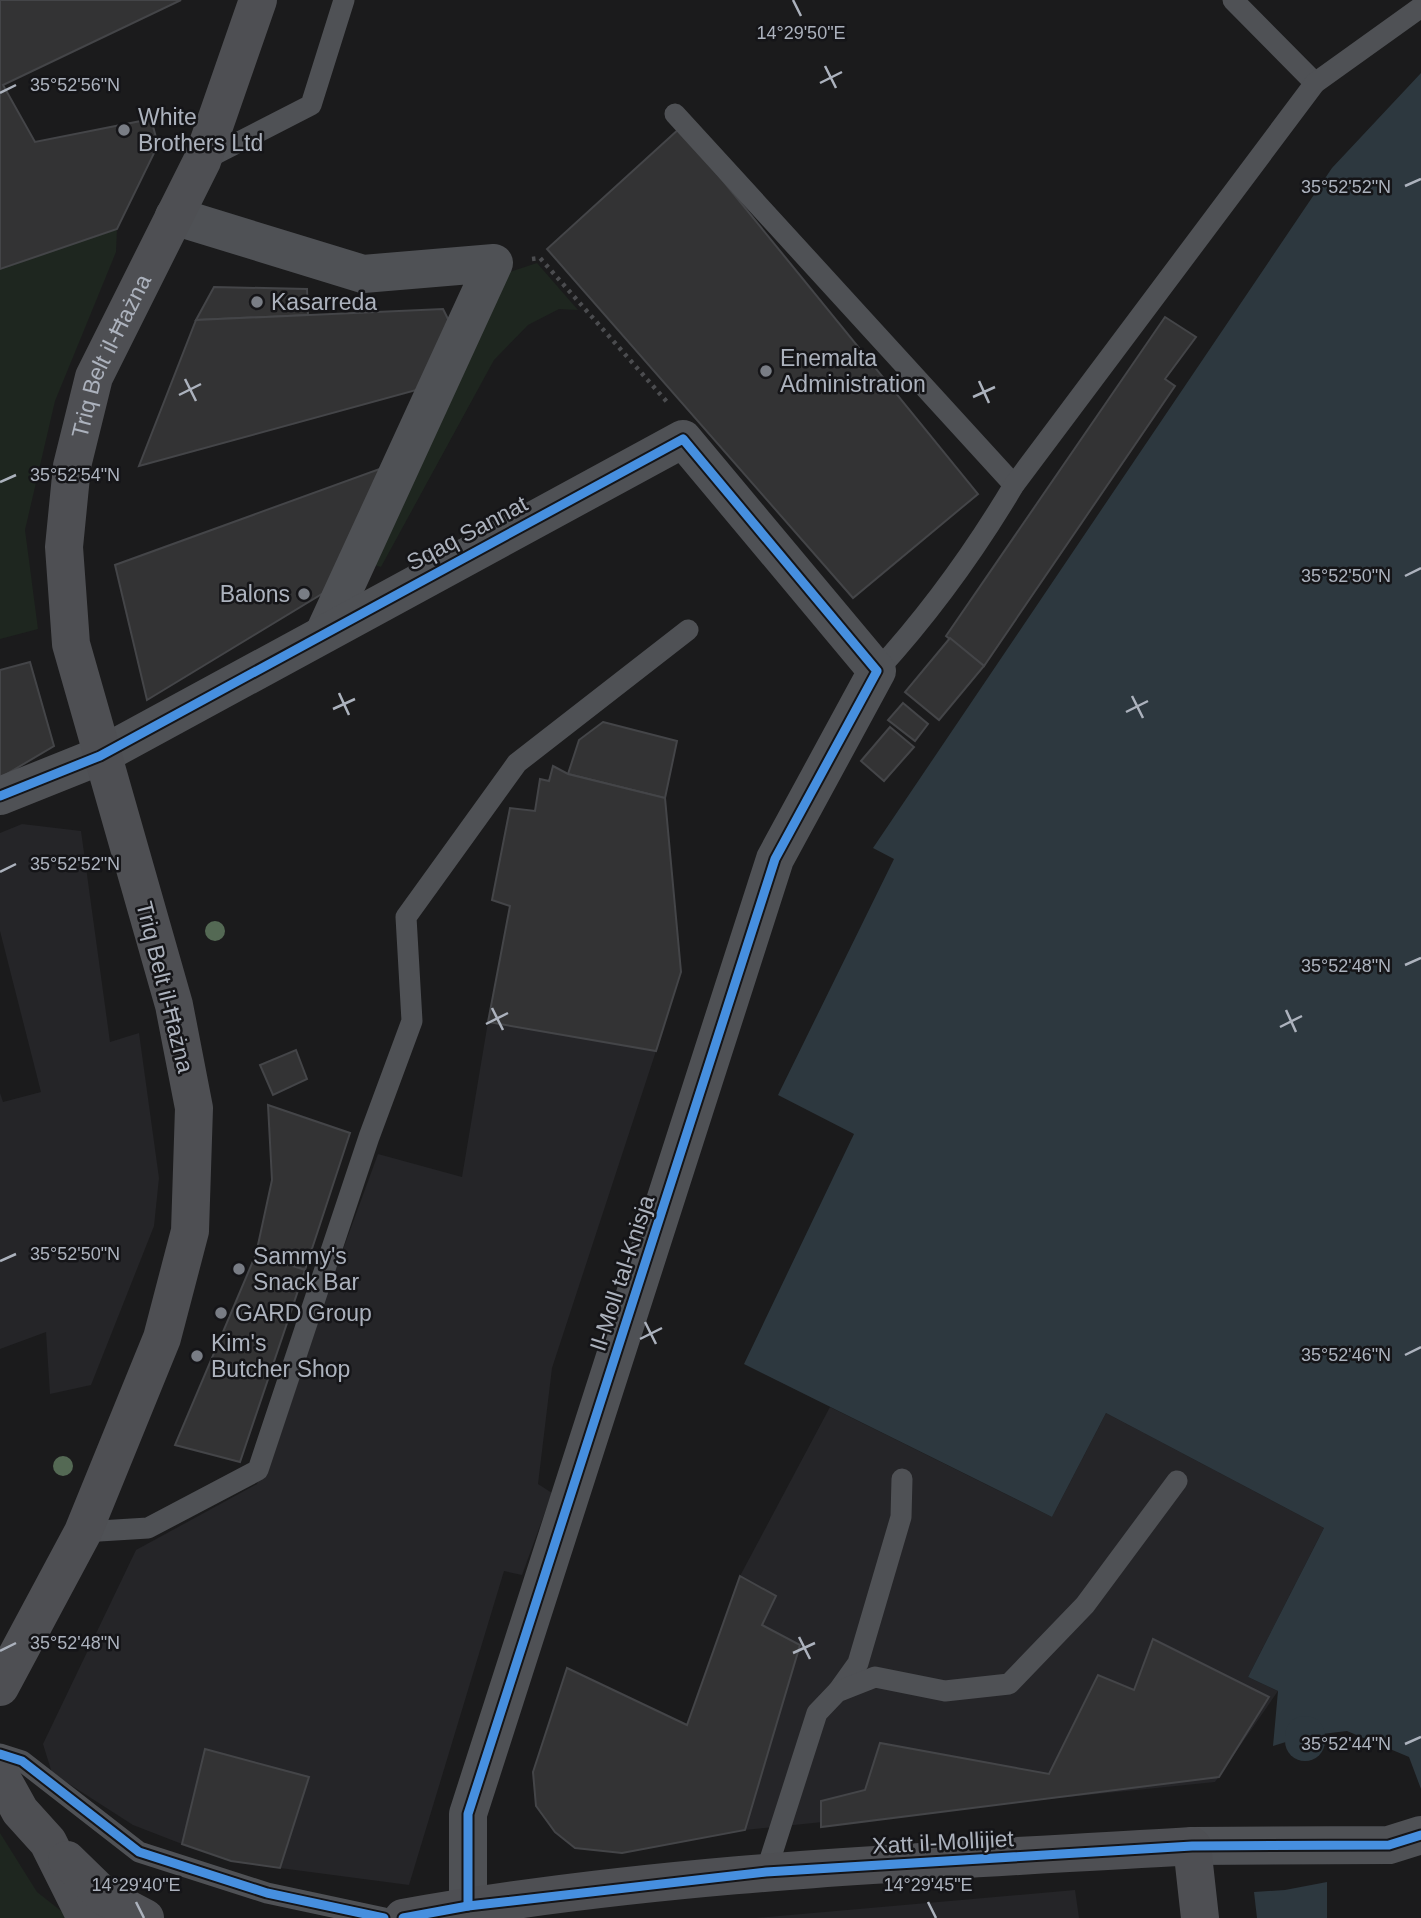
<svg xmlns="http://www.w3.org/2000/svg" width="1421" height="1918" viewBox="0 0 1421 1918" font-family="Helvetica,sans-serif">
<rect width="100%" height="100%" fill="#1b1b1c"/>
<!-- built -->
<g fill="#252528">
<path d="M22,824L81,831L110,1042L139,1033L159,1178L154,1226L91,1385L50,1394L46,1332L0,1349V1093L3,1102L41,1092L0,931V833Z"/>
<path d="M488,1022L656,1051L552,1368L538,1484L552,1493L522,1575L504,1571L409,1885L280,1868L182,1844L133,1825L52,1773L43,1744L136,1550L257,1484L378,1154L462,1177Z"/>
<path d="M830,1407L1052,1517L1106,1413L1324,1528L1248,1677L1278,1691L1215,1782L745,1830L622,1853L687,1725L740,1576Z"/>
<path d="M1075,1890L1079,1918H755Z"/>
</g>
<!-- green -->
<g fill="#1e261f">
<path d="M117,229L116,252L55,401L25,530L38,629L0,639V269Z"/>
<path d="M537,263L578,310L559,309L528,325L494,360L381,567L364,562L503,274Z"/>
<path d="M0,1833L37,1892L70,1918H0Z"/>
</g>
<!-- water -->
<g fill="#2d383f">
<path d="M1421,73V1789L1409,1757L1347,1731L1305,1736L1273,1746L1278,1691L1248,1677L1324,1528L1106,1413L1052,1517L744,1364L854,1134L778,1095L894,859L873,848L1332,168Z"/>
<path d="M1327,1882V1918H1257L1254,1892L1285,1890Z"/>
</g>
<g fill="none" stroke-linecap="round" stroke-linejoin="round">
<!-- canal -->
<path stroke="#2d383f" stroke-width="40" d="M1305,1741V1736"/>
</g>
<!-- building -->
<g fill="#333334" stroke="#444548" stroke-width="2">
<path d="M0,0H181L3,85L35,142L151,119L158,145L117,229L0,269Z"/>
<path d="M680,128L978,494L853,598L547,249Z"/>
<path d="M214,287L307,289L308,315L196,320Z"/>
<path d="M443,309L454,331L431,386L139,466L196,320Z"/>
<path d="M1165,317L1196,337L1165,379L1175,386L984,666L946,636Z"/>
<path d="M385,467L325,592L147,700L115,565Z"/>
<path d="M950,638L984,666L939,720L905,692Z"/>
<path d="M30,662L54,746L0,778V670Z"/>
<path d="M903,703L928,724L915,741L888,720Z"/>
<path d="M603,722L677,741L665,798L568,774L579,740Z"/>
<path d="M890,727L914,747L884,781L861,761Z"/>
<path d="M553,766L568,774L665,798L681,972L656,1051L488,1022L510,906L492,900L510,808L535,811L540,779L549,781Z"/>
<path d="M296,1050L307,1079L273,1095L260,1065Z"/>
<path d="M268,1105L350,1133L305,1270L256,1254L272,1180Z"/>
<path d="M256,1254L305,1270L240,1462L175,1445Z"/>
<path d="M740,1576L776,1596L762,1625L800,1645L745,1830L622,1853L575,1848L555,1832L536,1806L533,1772L567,1668L687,1725Z"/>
<path d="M1153,1639L1269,1697L1219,1777L821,1827V1801L865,1790L880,1743L1049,1774L1098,1675L1134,1690Z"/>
<path d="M205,1749L309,1777L280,1868L231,1861L182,1844Z"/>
</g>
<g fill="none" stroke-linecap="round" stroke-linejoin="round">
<!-- path -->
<path stroke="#4b4c4f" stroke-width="4.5" stroke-dasharray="3.5 5" stroke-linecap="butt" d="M532,259L540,258L668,403"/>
<!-- lane -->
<g stroke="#4f5155" stroke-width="21">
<path d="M1233,0L1315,83"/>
<path d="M675,114L1014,485"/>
<path d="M202,161L311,105L344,0"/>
<path d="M877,671C931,612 973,554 1014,485L1315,83L1421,7"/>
<path d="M83,1532L148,1528L258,1470L369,1137L412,1021L406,917L517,763L688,630"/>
<path d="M838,1691L858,1663L901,1517L902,1479"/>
<path d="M0,1754L22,1761L139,1852L267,1893L384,1918"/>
<path d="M766,1872L817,1713L837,1692L875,1677L945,1691L1009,1684L1085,1605L1177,1481"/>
</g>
<!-- street -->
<g stroke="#4f5155" stroke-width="38">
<path d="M174,216L363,274L494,263L325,631"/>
<path d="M0,796L100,756L683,439L877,671L775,859L468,1814V1906"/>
<path d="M1192,1846L1389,1845L1421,1835"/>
</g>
<!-- secondary -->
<g stroke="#4e4f53" stroke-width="38">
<path id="s1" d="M0,1687L83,1532L162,1338L190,1231L194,1108L174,1005L71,644L64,547L72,466L94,377L202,161L258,0"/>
<path d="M0,1775L20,1811L48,1842L86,1918"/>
<path d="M67,1860L105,1897L145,1918"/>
<path d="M403,1918C663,1871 928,1862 1192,1846L1200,1918"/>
</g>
<!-- cycleway casing -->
<g stroke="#151518" stroke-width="13">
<g id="cycleway">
<path d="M0,796L100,756L683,439L877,671L775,859L468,1814V1906"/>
<path d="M0,1754L22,1761L139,1852L267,1893L384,1918"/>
<path d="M403,1918L468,1906L766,1872L1192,1846L1389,1845L1421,1835"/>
</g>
</g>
<!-- cycleway -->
<use href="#cycleway" stroke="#468fdf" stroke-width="9"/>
</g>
<!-- trees -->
<g fill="#546954">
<circle cx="215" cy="931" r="10"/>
<circle cx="63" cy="1466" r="10"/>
</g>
<!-- ticks -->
<path fill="none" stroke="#acb2bd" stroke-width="2.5" d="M793,0L801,16M825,66L836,88M820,83L842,72M0,93L16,85M1405,186L1421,179M185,379L196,401M979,381L989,403M179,395L201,384M973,397L995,387M0,482L16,475M1405,576L1421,568M339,693L349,715M1132,696L1143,718M333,709L355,699M1126,712L1148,701M0,872L16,864M1405,965L1421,958M492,1008L503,1030M1286,1010L1296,1032M486,1024L508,1013M1280,1027L1302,1016M0,1261L16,1254M645,1322L656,1344M640,1339L662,1328M1405,1355L1421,1347M799,1637L810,1659M0,1651L16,1643M793,1653L815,1643M1405,1744L1421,1737M136,1902L144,1918M928,1902L936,1918"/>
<!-- markers -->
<g fill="#797d85" stroke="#151518" stroke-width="2.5">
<circle cx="124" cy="130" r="7"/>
<circle cx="257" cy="302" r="7"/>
<circle cx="766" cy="371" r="7"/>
<circle cx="304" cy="594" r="7"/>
<circle cx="239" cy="1269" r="7"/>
<circle cx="221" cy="1313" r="7"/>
<circle cx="197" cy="1356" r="7"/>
</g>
<g text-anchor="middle" stroke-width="5" stroke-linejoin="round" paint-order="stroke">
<!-- poi labels -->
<g font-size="23" fill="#acb2bd" stroke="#151518" text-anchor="start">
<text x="138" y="125">White<tspan x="138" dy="26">Brothers Ltd</tspan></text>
<text x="271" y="310">Kasarreda</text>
<text x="780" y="366">Enemalta<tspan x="780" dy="26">Administration</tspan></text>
<text x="290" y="602" text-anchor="end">Balons</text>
<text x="253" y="1264">Sammy's<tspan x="253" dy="26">Snack Bar</tspan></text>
<text x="235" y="1321">GARD Group</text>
<text x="211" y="1351">Kim's<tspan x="211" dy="26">Butcher Shop</tspan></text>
</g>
<!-- street labels -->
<g font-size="23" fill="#acb2bd" stroke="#151518">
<text dy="8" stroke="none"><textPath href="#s1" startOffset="1395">Triq Belt il-Ħażna</textPath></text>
<text transform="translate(467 533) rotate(-28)" y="8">Sqaq Sannat</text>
<text transform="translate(165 987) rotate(76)" y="8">Triq Belt il-Ħażna</text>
<text transform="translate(622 1273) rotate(-72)" y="8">Il-Moll tal-Knisja</text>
<text transform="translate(943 1842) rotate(-3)" y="8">Xatt il-Mollijiet</text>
</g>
</g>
<g font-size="18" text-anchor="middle" fill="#acb2bd" stroke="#151518" stroke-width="5" stroke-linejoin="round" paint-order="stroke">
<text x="801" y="39">14°29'50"E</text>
<text x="75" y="91">35°52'56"N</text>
<text x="1346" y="193">35°52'52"N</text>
<text x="75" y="481">35°52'54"N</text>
<text x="1346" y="582">35°52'50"N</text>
<text x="75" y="870">35°52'52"N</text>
<text x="1346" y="972">35°52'48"N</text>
<text x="75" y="1260">35°52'50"N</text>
<text x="1346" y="1361">35°52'46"N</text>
<text x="75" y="1649">35°52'48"N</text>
<text x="1346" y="1750">35°52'44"N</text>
<text x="136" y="1891">14°29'40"E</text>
<text x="928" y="1891">14°29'45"E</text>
</g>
</svg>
